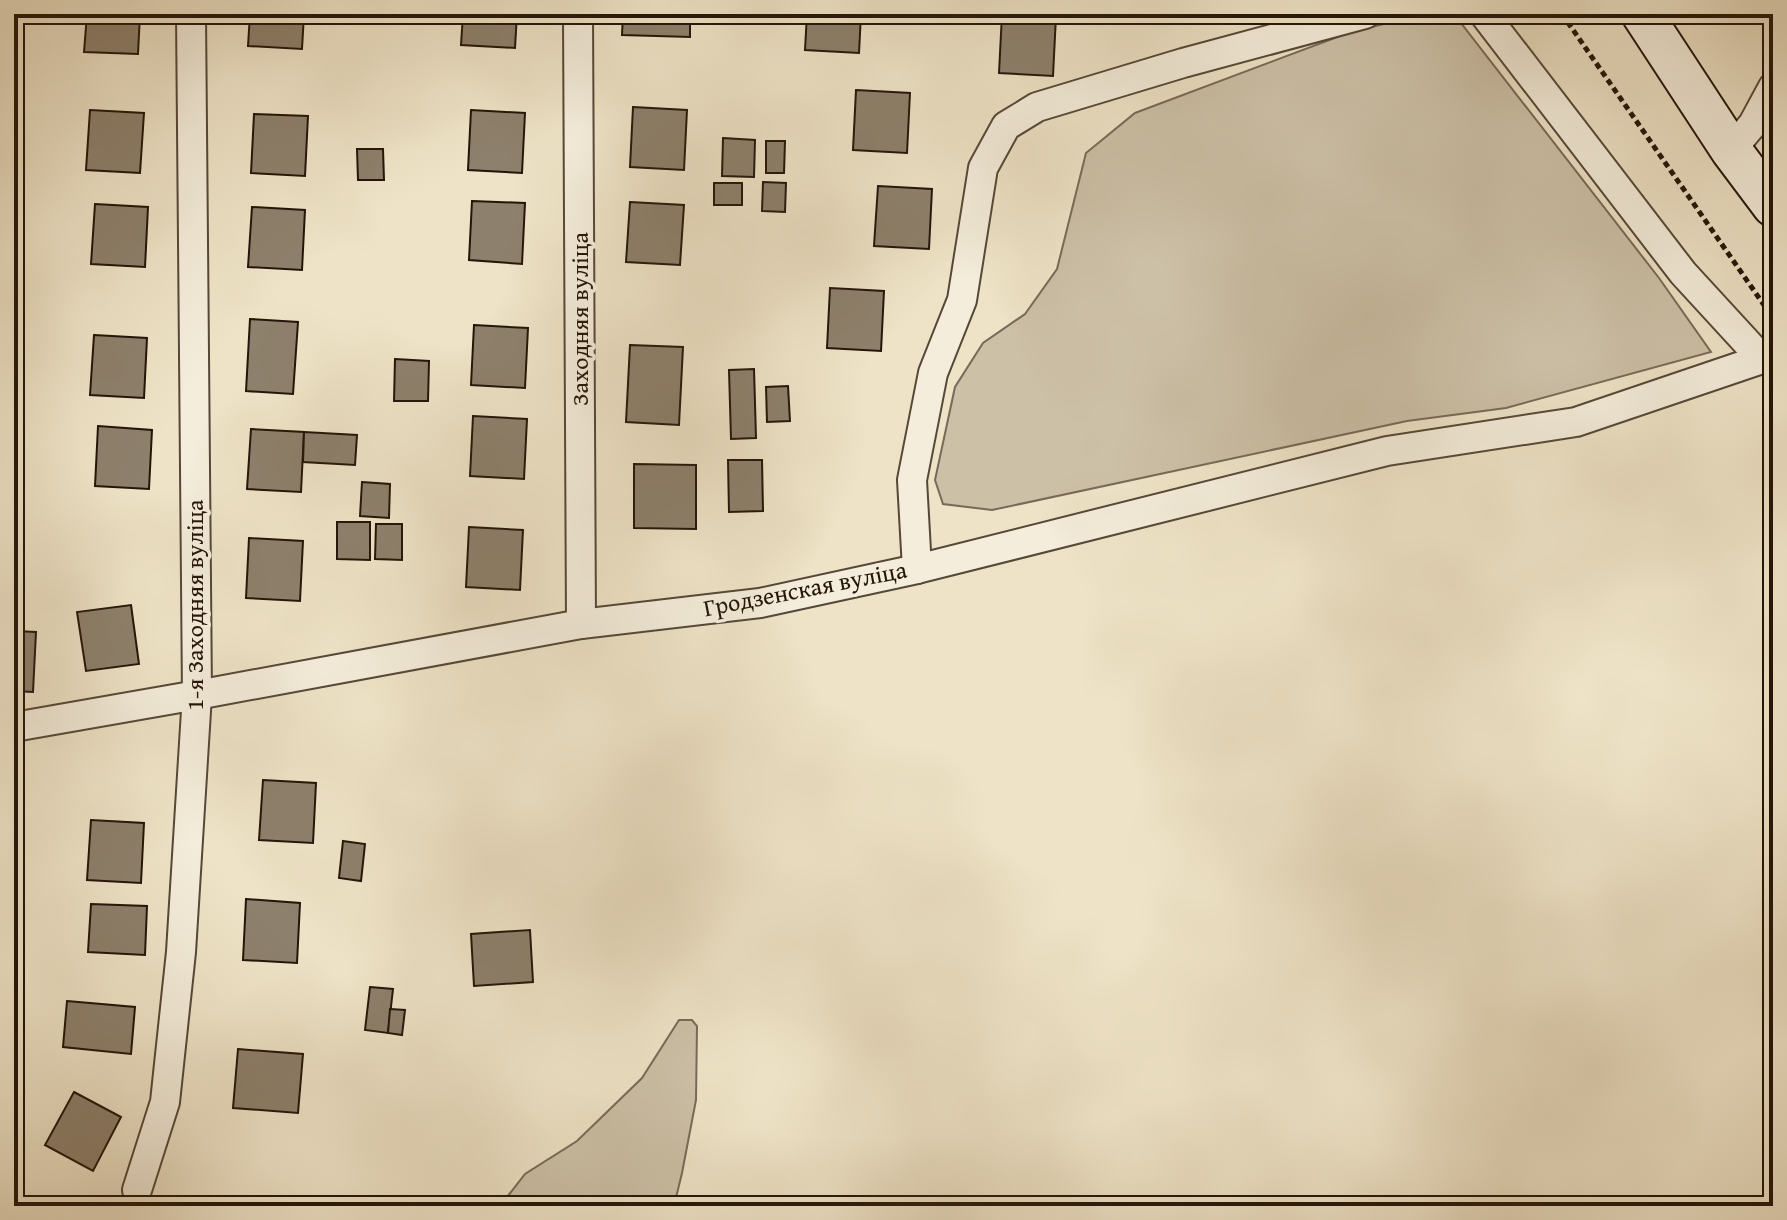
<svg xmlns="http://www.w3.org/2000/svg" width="1787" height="1220" viewBox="0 0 1787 1220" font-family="'Gentium Book Plus',serif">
<rect width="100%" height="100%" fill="#eee3c7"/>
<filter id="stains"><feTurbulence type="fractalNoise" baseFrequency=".0025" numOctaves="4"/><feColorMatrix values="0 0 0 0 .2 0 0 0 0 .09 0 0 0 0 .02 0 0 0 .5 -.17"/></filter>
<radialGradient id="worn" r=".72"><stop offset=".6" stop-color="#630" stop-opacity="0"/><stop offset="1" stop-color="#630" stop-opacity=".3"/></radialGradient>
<!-- green -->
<g fill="#ccc0a7" stroke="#786a58" stroke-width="2">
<path d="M1423,14H1440L1457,18L1659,278L1711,352L1506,408L1407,421L992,510L943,504L935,480L955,387L983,343L1025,314L1057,269L1086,153L1135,113L1348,33Z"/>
<path d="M679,1020H692L697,1026L696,1100L682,1173L674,1206H500L525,1174L577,1141L642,1078Z"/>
</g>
<!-- building -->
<g fill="#8d806c" stroke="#241509" stroke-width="2">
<path d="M87,14H140L138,54L84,52Z"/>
<path d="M250,14H304L302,49L248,46Z"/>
<path d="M385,14H414V18L385,17Z"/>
<path d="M463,14H517L515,48L461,45Z"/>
<path d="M623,14H690V37L622,35Z"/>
<path d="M807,14H861L859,53L805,50Z"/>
<path d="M1002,14L1056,16L1053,76L999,73Z"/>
<path d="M856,90L910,93L907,153L853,150Z"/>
<path d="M633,107L687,110L684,170L630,167Z"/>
<path d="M90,110L144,113L140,173L86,170Z"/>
<path d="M471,110L525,113L522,173L468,170Z"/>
<path d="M254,114L308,116L305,176L251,173Z"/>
<path d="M723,138L755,140L754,177L722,176Z"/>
<path d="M766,141H785L784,173H766Z"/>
<path d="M357,149H383L384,180H358Z"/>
<path d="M763,182L786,183L785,212L762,211Z"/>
<rect x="714" y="183" width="28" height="22"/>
<path d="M878,186L932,189L929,249L874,246Z"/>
<path d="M472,201L525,203L522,264L469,260Z"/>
<path d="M630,202L684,205L680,265L626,262Z"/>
<path d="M95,204L148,207L145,267L91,264Z"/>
<path d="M252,207L305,210L302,270L248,267Z"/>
<path d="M830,288L884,291L881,351L827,348Z"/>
<path d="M250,319L298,322L293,394L246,391Z"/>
<path d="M474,325L528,328L525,388L471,385Z"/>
<path d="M94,335L147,338L144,398L90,395Z"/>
<path d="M630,345L683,347L679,425L626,422Z"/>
<path d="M395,359L429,361L428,401H394Z"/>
<path d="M754,369L756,438L731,439L729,370Z"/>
<path d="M788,386L790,421L767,422L766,387Z"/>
<path d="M473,416L527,419L524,479L470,476Z"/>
<path d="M98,426L152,430L149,489L95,486Z"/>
<path d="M251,429L304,432L301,492L247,489Z"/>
<path d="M304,432L357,435L355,465L303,462Z"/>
<path d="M728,460H762L763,511L729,512Z"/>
<path d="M634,464L696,465V529L634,528Z"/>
<path d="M362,482L390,484L389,518L360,516Z"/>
<path d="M337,522H370V560L337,559Z"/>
<path d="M376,524H402V560L375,559Z"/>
<path d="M469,527L523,530L520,590L466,587Z"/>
<path d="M249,538L303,541L300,601L246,598Z"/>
<path d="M131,605L139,664L86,671L77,612Z"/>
<path d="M14,631L36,632L33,692L14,691Z"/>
<path d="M263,780L316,783L313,843L259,840Z"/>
<path d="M91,820L144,823L141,883L87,880Z"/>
<path d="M343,841L365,844L361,881L339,878Z"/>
<path d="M246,899L300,903L297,963L243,960Z"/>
<path d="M91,904L147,906L145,955L88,952Z"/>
<path d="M530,930L533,982L474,986L471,934Z"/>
<path d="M370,987L393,989L388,1033L365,1030Z"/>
<path d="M67,1001L135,1007L131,1054L63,1047Z"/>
<path d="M390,1009L405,1010L402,1035L388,1033Z"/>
<path d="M238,1049L303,1054L298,1113L233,1108Z"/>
<path d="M14,1087L24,1092L14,1113Z"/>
<path d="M74,1092L121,1117L93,1171L45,1145Z"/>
</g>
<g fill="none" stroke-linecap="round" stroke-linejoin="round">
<!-- street casing -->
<g stroke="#564838" stroke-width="32">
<g id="street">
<path d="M578,14L581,624"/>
<path d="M1484,14L1683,273L1762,359"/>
<path d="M1731,150L1753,124L1773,87"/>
<path d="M917,569L1387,451L1576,422L1762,359L1773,352"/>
<path d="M14,727L197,695L581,624L760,603L917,569L912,480L933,373L962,300L983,168L1006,126L1037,107L1183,63L1365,14"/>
<path d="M137,1190L165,1102L181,952L197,695L191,14"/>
</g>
</g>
<!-- secondary casing -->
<g stroke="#241509" stroke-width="44">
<path id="secondary" d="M1642,14L1731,150L1773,206"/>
</g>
<!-- path -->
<path stroke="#241509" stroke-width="5" stroke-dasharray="6 4" stroke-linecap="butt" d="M1562,14L1773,318"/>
<!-- street -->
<use href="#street" stroke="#f4eddb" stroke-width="28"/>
<!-- secondary -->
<use href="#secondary" stroke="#f4eddb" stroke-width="40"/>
</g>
<g text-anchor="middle" stroke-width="7" stroke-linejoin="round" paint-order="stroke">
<!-- street labels -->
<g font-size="24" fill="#241509" stroke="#f4eddb">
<text transform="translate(580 319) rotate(-90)" y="8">Заходняя вуліца</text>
<text transform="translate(805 589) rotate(-11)" y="8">Гродзенская вуліца</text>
<text transform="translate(195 605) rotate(-90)" y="8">1-я Заходняя вуліца</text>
</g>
</g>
<!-- margin -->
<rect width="1787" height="1220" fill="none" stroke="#eee3c7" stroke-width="48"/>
<rect x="16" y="16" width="1755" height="1188" fill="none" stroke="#241509" stroke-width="4"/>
<rect x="24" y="24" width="1739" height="1172" fill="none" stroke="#241509" stroke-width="2"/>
<rect width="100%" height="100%" filter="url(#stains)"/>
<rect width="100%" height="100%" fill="url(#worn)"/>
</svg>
